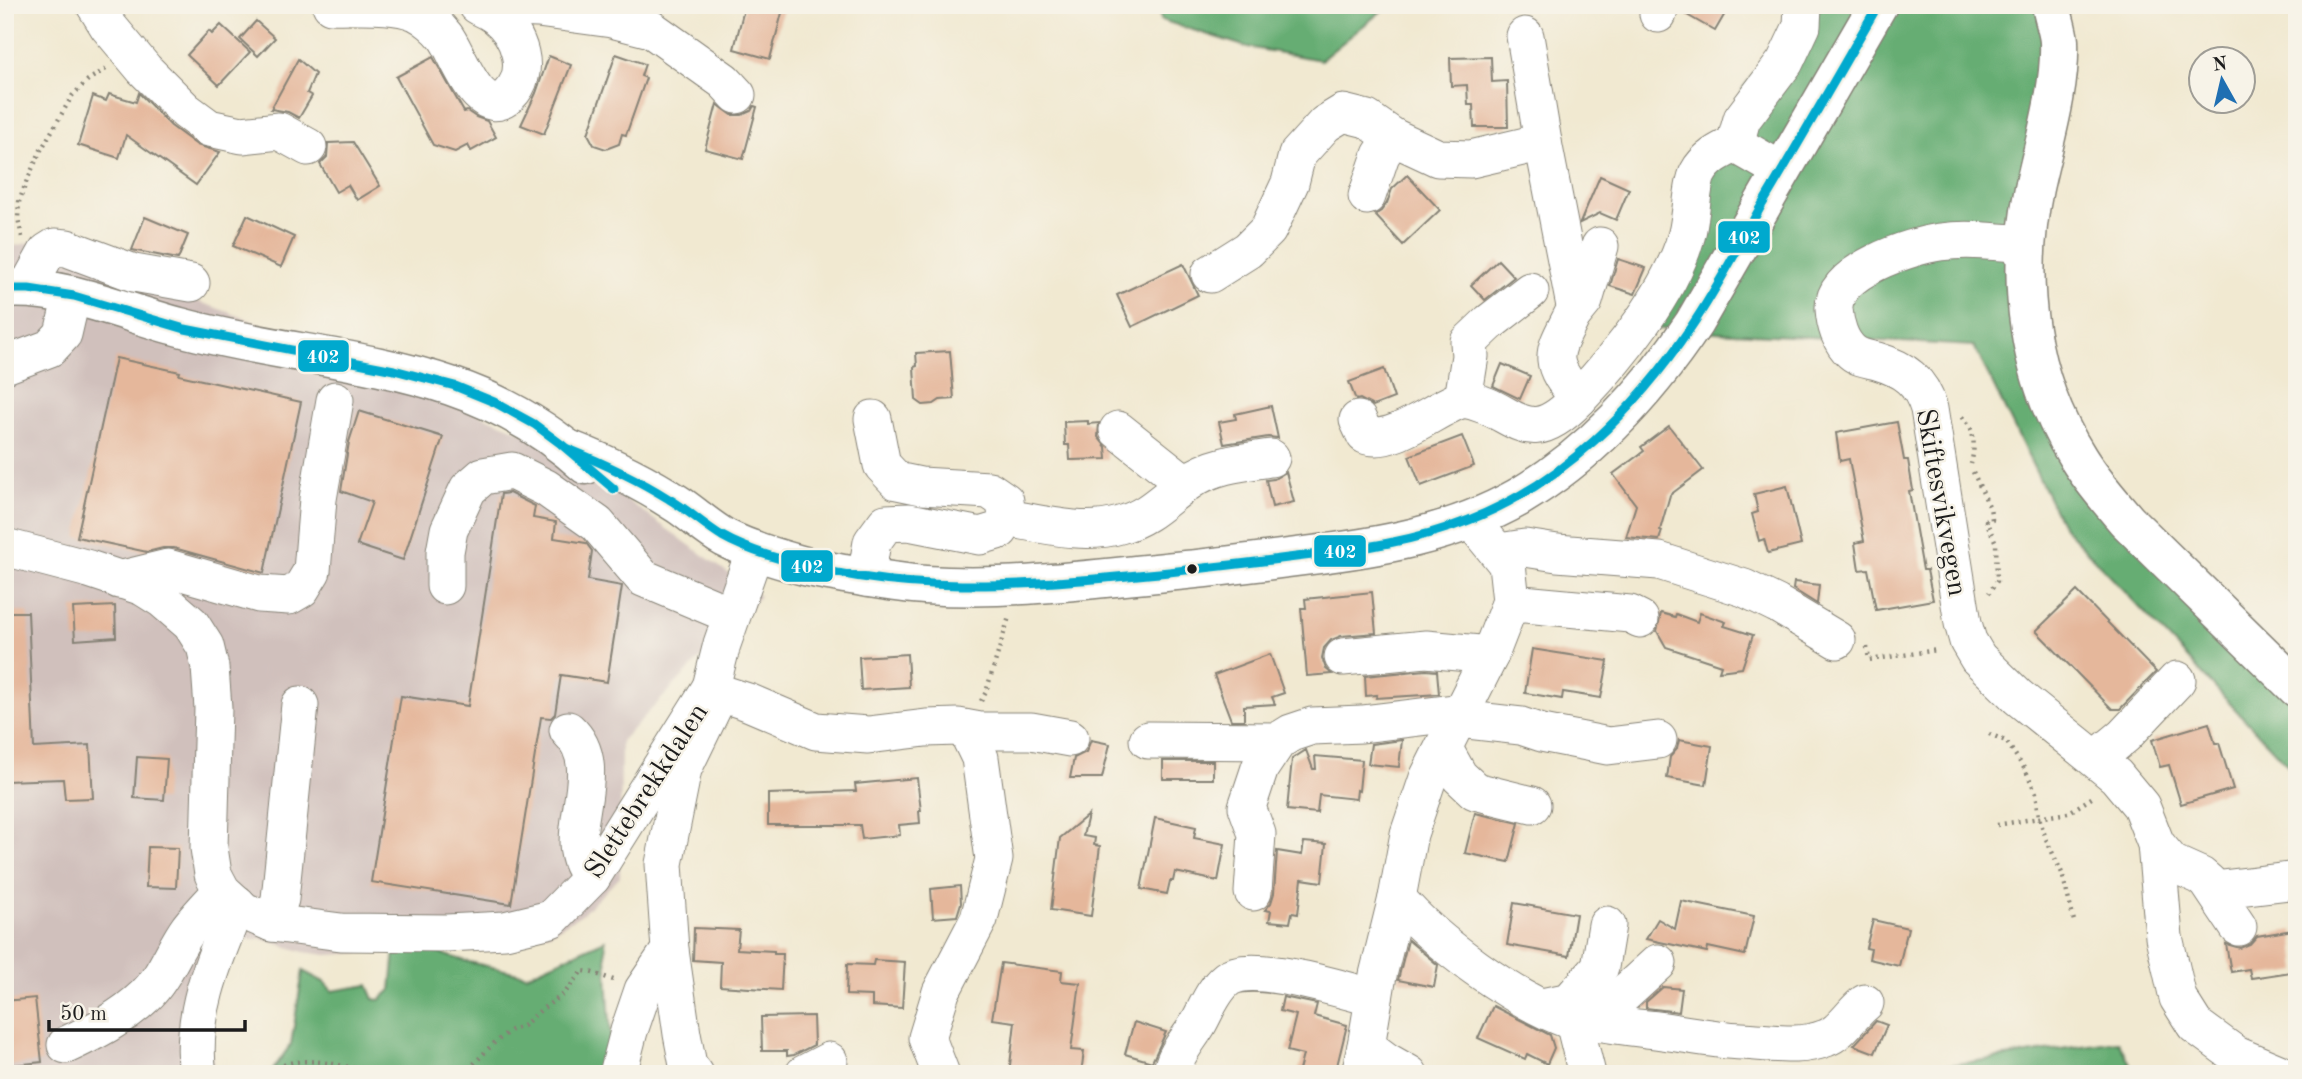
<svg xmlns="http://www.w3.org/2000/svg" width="2302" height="1079" viewBox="0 0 2302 1079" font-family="'Old Standard TT',serif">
<rect width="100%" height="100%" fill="#f7f3e8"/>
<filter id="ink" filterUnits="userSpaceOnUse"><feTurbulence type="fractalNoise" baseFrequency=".0143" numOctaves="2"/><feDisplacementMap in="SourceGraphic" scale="14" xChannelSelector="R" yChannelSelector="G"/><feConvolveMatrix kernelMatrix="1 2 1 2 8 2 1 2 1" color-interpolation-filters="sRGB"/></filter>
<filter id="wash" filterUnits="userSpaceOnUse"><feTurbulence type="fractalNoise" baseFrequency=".00686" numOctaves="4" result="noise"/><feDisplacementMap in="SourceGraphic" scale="28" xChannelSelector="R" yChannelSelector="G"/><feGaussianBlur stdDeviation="1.57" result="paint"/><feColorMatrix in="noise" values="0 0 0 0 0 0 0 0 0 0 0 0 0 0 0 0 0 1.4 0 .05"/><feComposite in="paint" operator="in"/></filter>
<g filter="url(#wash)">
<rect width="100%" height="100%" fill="#f1e9d1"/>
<!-- industrial -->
<path fill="#d0c0bc" d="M33,242L283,332L548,443L760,596L621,741L620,877L582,914L550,933L358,953L327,955L304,952L262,939L235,940L208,1009L214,1074H5V248Z"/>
<!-- forest -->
<g fill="#66ad73" stroke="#416448" stroke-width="2">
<path d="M1160,5H1389L1321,60L1247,47L1161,20Z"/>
<path d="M1806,5H2052L2026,319L2101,476L2297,672V775L2062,525L1974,346L1643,328L1743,88Z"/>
<path d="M605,940L613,1074H270L291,1044L303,971L324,982L332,991L368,985L374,999L380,1000L391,990L395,951L429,950L469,962L527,975Z"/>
<path d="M2118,1041L2136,1074H1886L2117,1041Z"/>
</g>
<g id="blocks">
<!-- building -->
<g fill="#e5b79b">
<path d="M745,5H784L770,59L734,49Z"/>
<path d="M1680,5H1730L1715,31L1680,11Z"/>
<path d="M256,21L275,38L258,56L240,39Z"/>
<path d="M221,25L250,52L219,85L187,55L209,31L212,34Z"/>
<path d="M616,54L645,64L641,76L646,78L626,135L622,134L619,144L606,149L594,145L588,134Z"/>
<path d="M549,56L571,65L544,134L521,125L536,93Z"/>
<path d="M433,57L464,112L467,111L476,117L487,121L496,137L471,151L468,145L455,152L433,145L396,77Z"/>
<path d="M1491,57L1492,82L1507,81L1508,127H1474L1473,105H1468L1467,85L1451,86L1450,58Z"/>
<path d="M298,59L315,74L307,93L312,96L299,118L288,112L271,109Z"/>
<path d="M139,93L171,126L197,145L220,152L196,185L126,135L119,158L78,145L93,96L106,101L109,94L136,102Z"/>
<path d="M717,104L732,115H742L751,111L754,106L757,107L743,159L705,149Z"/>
<path d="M353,142L380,186L357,200L348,185L336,192L320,164L327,157L328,143Z"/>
<path d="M1407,175L1440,210L1403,245L1375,215L1381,211L1387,203L1392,189Z"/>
<path d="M1600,176L1629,189L1616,220L1600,213L1580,223Z"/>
<path d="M247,215L294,237L281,267L233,246Z"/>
<path d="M145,217L188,235L178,259L132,250Z"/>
<path d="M1618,259L1646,268L1635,294L1610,286Z"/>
<path d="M1498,260L1514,277L1485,300L1471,285Z"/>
<path d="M1183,264L1198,295L1132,327L1117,295Z"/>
<path d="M950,351L954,399L940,400L934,404L923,405L916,400L914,367L917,366L916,353Z"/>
<path d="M116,358L180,372L179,375L301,402L264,573L174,548H163L147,552L77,537Z"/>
<path d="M1502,364L1530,376L1520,399L1493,386Z"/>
<path d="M1384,369L1394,398L1373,406L1360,399L1356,400L1349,382Z"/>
<path d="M1271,406L1278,438L1268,437L1224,444L1219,422L1236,419L1235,414Z"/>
<path d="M359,411L443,437L403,560L357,545L372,502L341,491L349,442Z"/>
<path d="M1088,421V424L1099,423L1098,437L1106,447L1107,459L1070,460L1069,445H1065L1064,422Z"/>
<path d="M1897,422L1904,460H1908L1913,490L1909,491L1923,570H1927L1933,600L1876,610L1868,569L1859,570L1855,543L1864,541L1849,459L1840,461L1836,433Z"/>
<path d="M1669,426L1703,470L1670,495L1660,530L1662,531L1659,540L1626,537L1636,505L1613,474L1644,451L1641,447Z"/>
<path d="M1462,436L1474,466L1421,486L1409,456Z"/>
<path d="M1286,472L1294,502L1272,507L1266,480L1274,479Z"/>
<path d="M1787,486L1801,545L1768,553L1764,539L1759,541L1752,514L1758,512L1754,494Z"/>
<path d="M509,493L535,506L533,518L556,522L554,538L586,543L592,551L588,580L622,586L607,682L561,675L555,714L551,718L541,717L511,904L371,882L401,696L468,706L501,494Z"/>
<path d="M1794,582L1819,585L1817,604L1793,589Z"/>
<path d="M2077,591L2156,672L2120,709H2112L2036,631Z"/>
<path d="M1372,592L1376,633L1341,636L1331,640L1324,648L1322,658L1326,669L1332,674L1307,676L1301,608H1306L1305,599Z"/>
<path d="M115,606L116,637L75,640L73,608Z"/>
<path d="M5,612H28L34,748L90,745L93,798L65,799L63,779L5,781Z"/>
<path d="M1661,613L1675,617L1676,614L1697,622L1700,613L1726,622L1724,626L1753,635L1742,668L1719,671L1721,665L1666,647L1657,631Z"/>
<path d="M1532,649L1608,661L1601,698L1563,692L1562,699L1525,693Z"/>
<path d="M907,654L909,687L861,690L859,657Z"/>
<path d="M1270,654L1284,693L1272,697L1275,704L1244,706V720H1231L1214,675Z"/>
<path d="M1426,670L1437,671L1439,694L1376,698L1377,695L1366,696L1365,676Z"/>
<path d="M2209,723L2215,743H2219L2233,789L2181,804L2169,765L2160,767L2152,740Z"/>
<path d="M1091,740L1110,744L1102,778H1070L1074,758L1086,752Z"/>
<path d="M1402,740L1399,767L1368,764L1371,744Z"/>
<path d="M1679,740L1712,746L1706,785L1667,778L1670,757L1677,749Z"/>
<path d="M1306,750L1313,769H1316L1315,756L1362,760L1359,791L1357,790L1356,799L1319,795L1317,813L1287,810L1292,759Z"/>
<path d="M137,757L167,759L164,800L134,798Z"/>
<rect x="1163" y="761" width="50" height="18"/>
<path d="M917,778L921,811H919L920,823L899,825L900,835L862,839L860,825H768V794L856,791L855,784Z"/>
<path d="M1475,813L1519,823L1509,862L1465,853Z"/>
<path d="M1088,815L1083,836L1095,838L1094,845L1100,846L1091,916L1051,910L1060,838Z"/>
<path d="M1155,818L1196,827L1194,838L1225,844L1218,881L1175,872L1173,881H1170L1167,894L1141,889Z"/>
<path d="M1304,842L1326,844L1322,882L1302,879L1298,914L1292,913L1290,923L1269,921L1271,911L1265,910L1271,903L1274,893L1277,851L1302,855Z"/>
<path d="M148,847L178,848L176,888L146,887Z"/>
<path d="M960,886L961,903L957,916L933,918L931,889Z"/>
<path d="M1681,901L1754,916L1745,955L1708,947L1707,952L1646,939L1658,919L1675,929Z"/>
<path d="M1514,903L1576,914L1569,956L1507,945Z"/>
<path d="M1873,920L1908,928L1899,966L1869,959L1871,949L1866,948Z"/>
<path d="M694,928L739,930L737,949L774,951V954H783L781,990L720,986L721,962L693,960Z"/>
<path d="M2293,930L2297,971L2251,978L2249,969L2231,972L2226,944L2240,948L2250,944L2257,936Z"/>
<path d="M1408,940L1438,965L1434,987L1398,980Z"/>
<path d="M874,960L905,962L902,1008L872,1006V996L846,995L847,964L873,965Z"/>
<path d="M1001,963L1062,971L1061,981L1080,983L1071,1050L1084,1051L1081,1074H1009L1015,1022L992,1019Z"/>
<path d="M1663,987L1682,989L1679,1012L1646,1008V1002Z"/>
<path d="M1283,997L1317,1004L1314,1016L1347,1025L1335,1074H1298L1303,1055L1287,1051L1296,1015L1280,1011Z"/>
<path d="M35,998L42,1062L5,1066V1001Z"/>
<path d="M1493,1006L1550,1035L1554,1048L1547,1064L1527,1054L1525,1059L1478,1038Z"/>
<path d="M813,1016L814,1045L794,1055L787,1056V1051H762L761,1017Z"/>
<path d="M1876,1021L1887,1025L1875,1053L1854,1045Z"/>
<path d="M1134,1022L1166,1032L1152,1062L1125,1054Z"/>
</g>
</g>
</g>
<g filter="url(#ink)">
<use href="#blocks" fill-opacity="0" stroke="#868276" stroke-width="2"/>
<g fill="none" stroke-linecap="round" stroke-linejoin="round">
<!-- minor casing -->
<g stroke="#868276" stroke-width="39">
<g id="minor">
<path d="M95,5L108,26L144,69L186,111L209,128L242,135L279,131L308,147"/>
<path d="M331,5C355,6 393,2 416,12C426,17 438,27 445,36C458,52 479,124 509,95C533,72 519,34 496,16C490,11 483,9 477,5"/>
<path d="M1658,14L1660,5"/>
<path d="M495,15L513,8L538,9L612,19L651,29L724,81L737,95"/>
<path d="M1525,36L1543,142L1575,306L1574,312C1553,354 1545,360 1579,398C1619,356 1670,293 1686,237C1691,222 1692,184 1698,173C1706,158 1720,151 1735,144L1782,171"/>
<path d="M1735,144L1742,119L1785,62L1802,26L1803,5"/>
<path d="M1367,196L1381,155L1393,137"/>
<path d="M2026,244C1998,242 1969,238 1940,242C1911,246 1832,271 1834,309C1835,324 1840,342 1852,352C1859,358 1869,359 1877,361C1904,369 1921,381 1929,409L1963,623L1968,641L1978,658L2018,697L2116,776L2141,806L2156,844L2164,937L2178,998L2195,1025L2236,1055L2281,1074"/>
<path d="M1210,274L1248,250L1268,230L1290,183L1297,155L1325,124L1343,113L1367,119L1393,137L1438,158L1471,159L1543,142"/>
<path d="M27,288L47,252L55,247L67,248L134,273L191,283"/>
<path d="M1530,291L1490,322L1469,342L1470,356L1463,399C1516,407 1525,455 1579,398"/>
<path d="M1575,312L1584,301L1600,246"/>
<path d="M5,365L50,348L63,334L72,295"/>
<path d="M1358,420L1365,435C1392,446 1436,407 1463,399"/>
<path d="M1118,430L1176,476L1188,482"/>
<path d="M1007,518C1042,524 1085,536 1120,525C1151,516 1163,499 1188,482C1212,465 1242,462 1271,458"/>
<path d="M5,547L89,569L143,587L162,599L191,624L205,646L210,667L213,708L209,848L213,874L222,891L244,911L272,923L341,932L447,933L505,930L551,919L592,877L711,687L723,694L748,702L816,731L868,735L926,728L958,727L980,731H1031L1070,738"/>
<path d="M1499,552L1525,548L1557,553L1659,561L1744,588L1777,604L1837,640"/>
<path d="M866,578L872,542L886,523L909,522L980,536L1000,530L1007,518L1005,501L989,490L921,486L897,481L882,465L873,419"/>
<path d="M119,580L168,568L259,594L289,596L301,589L312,571L318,499L335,400"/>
<path d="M445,586V552L449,530L468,489L483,476L512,471L546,488L597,524L643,578L731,615"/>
<path d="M1511,601L1513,603L1630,614L1640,619"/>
<path d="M1343,657L1426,649L1490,655"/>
<path d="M1459,719L1521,726L1542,733L1608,746L1658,740"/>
<path d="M568,730C613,771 553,840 592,877"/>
<path d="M1148,740L1278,741"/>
<path d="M1444,749L1459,776L1475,791L1532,805"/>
<path d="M2096,759L2124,736L2177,680"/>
<path d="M2156,844L2172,863L2201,876L2208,882L2238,927"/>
<path d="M2214,890L2297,880"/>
<path d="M1253,892L1257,834L1247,807L1260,768L1278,741L1291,733L1312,726L1362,724L1462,712"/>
<path d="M1397,898C1434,942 1514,1000 1569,1020C1575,1022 1583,1021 1590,1021C1609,1024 1628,1027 1647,1029C1679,1032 1710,1040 1742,1041C1770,1042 1799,1049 1826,1038C1841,1033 1852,1013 1865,1003"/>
<path d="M272,923L280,899L300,705"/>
<path d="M1541,1007L1570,1001L1600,967L1607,925"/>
<path d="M66,1045C94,1032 122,1018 145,996C165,977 173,950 189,928C199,915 211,903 222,891"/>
<path d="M1366,1046L1386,1061L1409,1074"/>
<path d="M1172,1071C1175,1054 1189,1039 1198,1024C1206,1010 1213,990 1227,979C1251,961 1345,990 1374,998"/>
<path d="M198,1074C189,1015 215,957 237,904"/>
<path d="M618,1074L629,1031L643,990L670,950"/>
<path d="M695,1074L688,1065L682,1034L670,950L664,864L683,769L714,705L711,687L722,644L755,550"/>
<path d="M804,1074L829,1061"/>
<path d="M941,1074L927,1038L941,992L979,919L994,859L980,758L966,729"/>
<path d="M1360,1074L1366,1046L1378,975L1397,898L1409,834L1428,778L1490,655L1511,601L1507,564L1471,520"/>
<path d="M1587,1074L1575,1026L1572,1021L1613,1004L1658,963"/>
</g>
</g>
<!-- major casing -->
<g stroke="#868276" stroke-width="41">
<g id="major">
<path d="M2051,5C2053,17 2058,30 2059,41C2061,88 2044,142 2034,188C2015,281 2027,377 2078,458C2092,481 2110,501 2127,521L2297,688"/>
<path d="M5,289C66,285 122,312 180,327C326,367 466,355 586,465"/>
<path d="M568,449C609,465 643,481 679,505C695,516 709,529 725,538C748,550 776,558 801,565C815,569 830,571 844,574C871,578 898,583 925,585C1012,591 1099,578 1186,570C1225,566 1265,561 1304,556C1379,547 1452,535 1519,497C1591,454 1648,392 1694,323L1878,5"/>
</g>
</g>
<!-- path -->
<g stroke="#868276" stroke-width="4.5" stroke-dasharray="2 5" stroke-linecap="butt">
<path d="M22,237L18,218L19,202L27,180L41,150L72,96L88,80L106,69"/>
<path d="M1962,417C1976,428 1975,448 1971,464"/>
<path d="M1973,472L1990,508L1992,519L1986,521L1996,543L1997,581L1989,593"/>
<path d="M1867,647L1869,660L1938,650"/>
<path d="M981,701L986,692L1009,617"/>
<path d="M1989,734L2006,741L2026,771L2036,793L2039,817L2046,839L2062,873L2074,921"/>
<path d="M1997,825L2068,813L2093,797"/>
<path d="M273,1074C289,1048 355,1069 379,1074"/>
<path d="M464,1074L493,1044L511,1030L523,1026L542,1009L564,994L582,971C591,971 606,978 617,981"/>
</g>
<!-- minor -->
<use href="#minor" stroke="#fff" stroke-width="37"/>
<!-- major -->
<use href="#major" stroke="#fff" stroke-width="38"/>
<!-- bus-1 casing -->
<g stroke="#f7f3e8" stroke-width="14">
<g id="bus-1">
<path d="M5,289H29L74,296L185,329L394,370L455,386L494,402L534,424L561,444L614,489"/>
<path d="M568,449C603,463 637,479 669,499C688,510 704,525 722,536C736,544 752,550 767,555C899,598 1024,586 1159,573C1207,568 1256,562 1304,556C1360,549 1416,541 1469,520C1562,484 1636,409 1691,327C1717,289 1738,248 1760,208C1800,141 1839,73 1878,5"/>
</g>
</g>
<!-- bus-1 -->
<use href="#bus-1" stroke="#00a9ce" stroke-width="9"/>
</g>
</g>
<!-- markers -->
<circle fill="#1c1c1c" stroke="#f7f3e8" stroke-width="2.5" cx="1192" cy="569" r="6"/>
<g text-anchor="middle" stroke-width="5" stroke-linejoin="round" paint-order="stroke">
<!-- street labels -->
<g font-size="28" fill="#1c1c1c" stroke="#f7f3e8">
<text transform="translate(1943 502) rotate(80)" y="10">Skiftesvikvegen</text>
<text transform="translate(645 790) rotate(-57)" y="10">Slettebrekkdalen</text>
</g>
</g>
<g stroke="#f7f3e8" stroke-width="2.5">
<rect x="1717" y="220" width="54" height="34" rx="7" fill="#00a9ce"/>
<rect x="297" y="339" width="53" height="34" rx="7" fill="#00a9ce"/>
<rect x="1313" y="534" width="54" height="34" rx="7" fill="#00a9ce"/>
<rect x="780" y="549" width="54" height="34" rx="7" fill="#00a9ce"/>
</g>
<g font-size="19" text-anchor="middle" font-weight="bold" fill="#fff">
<text x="1744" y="244">402</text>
<text x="323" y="363">402</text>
<text x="1340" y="558">402</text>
<text x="807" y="573">402</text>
</g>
<!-- margin -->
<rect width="2302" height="1079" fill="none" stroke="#f7f3e8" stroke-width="28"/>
<!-- north arrow -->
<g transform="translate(2222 80) rotate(352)"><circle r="33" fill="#f7f3e8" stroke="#9f9d96" stroke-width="2"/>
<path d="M0-5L12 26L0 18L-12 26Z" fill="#1f6fb2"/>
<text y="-10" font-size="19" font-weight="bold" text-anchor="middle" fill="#1c1c1c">N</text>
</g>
<!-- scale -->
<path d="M49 1020v10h196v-10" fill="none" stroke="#1c1c1c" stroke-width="3.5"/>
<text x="60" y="1020" font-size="21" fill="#1c1c1c" stroke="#f7f3e8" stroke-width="5" paint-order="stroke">50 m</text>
</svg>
